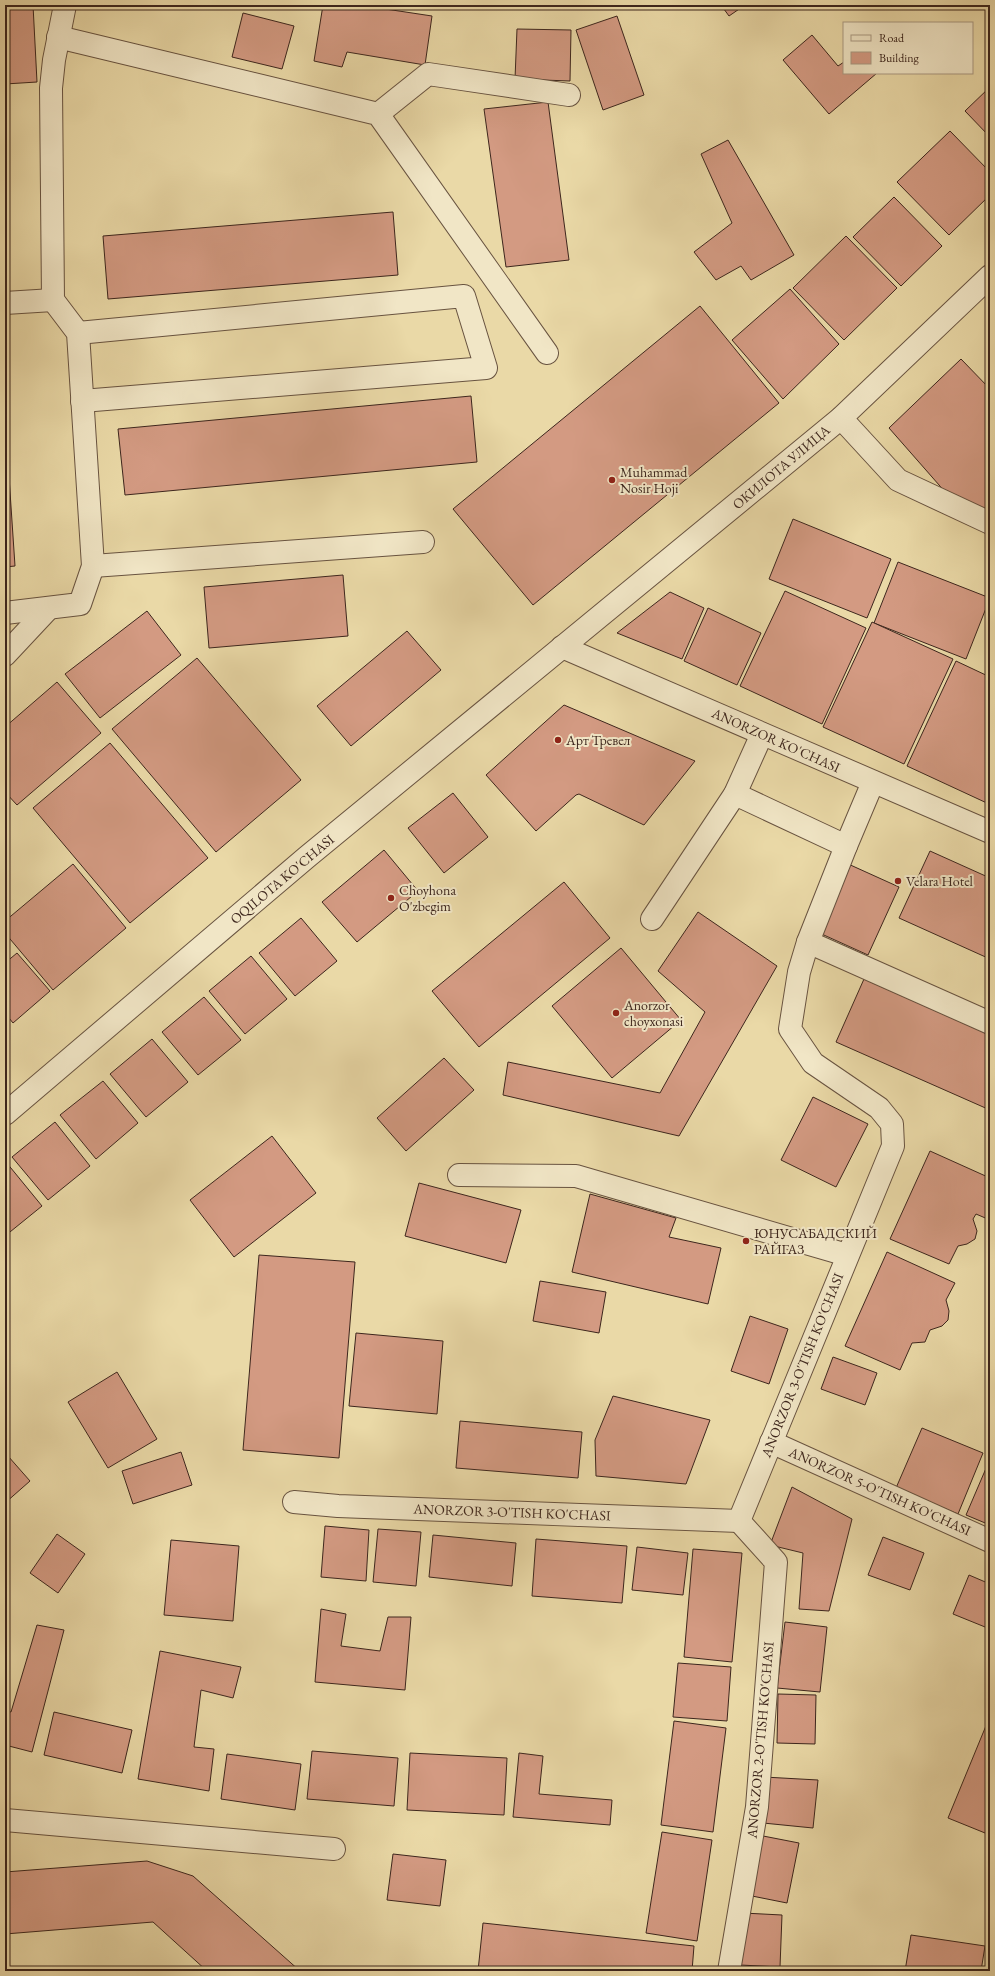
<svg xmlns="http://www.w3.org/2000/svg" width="995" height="1976" viewBox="0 0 995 1976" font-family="'EB Garamond',serif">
<rect width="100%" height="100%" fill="#ead9a7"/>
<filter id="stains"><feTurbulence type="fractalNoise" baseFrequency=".005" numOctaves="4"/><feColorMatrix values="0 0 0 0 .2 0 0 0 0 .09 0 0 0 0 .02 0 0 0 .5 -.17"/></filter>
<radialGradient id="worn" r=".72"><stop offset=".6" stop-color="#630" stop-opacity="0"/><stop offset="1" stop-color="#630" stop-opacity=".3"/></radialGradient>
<!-- building -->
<g fill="#d39a82" stroke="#3d261d">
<path d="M5,5H33L37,82L5,84Z"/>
<path d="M323,5H359L432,16L425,65L347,52L342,67L314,61Z"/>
<path d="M721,5H745L729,16Z"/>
<path d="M243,13L294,26L282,69L232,57Z"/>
<path d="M617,16L644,95L603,110L576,30Z"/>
<path d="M517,29L571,30L570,81L515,79Z"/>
<path d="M812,35L838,66L844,62V73H877L829,114L783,60Z"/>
<path d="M990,87V137L965,111Z"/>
<path d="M548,102L569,260L506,267L484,109Z"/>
<path d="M950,131L990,172V195L949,235L897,182Z"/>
<path d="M728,140L794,255L751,280L741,266L716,280L694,252L732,223L701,154Z"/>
<path d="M894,197L942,246L901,286L853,237Z"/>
<path d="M393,212L398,275L108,299L103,236Z"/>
<path d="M846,236L897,288L844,340L793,288Z"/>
<path d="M790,289L839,344L783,399L732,340Z"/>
<path d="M700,306L779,403L533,605L453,509Z"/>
<path d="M961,359L990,389V522L961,510L889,428Z"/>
<path d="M471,396L477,462L125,495L118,429Z"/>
<path d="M5,417L15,566L5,567Z"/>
<path d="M793,519L891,559L867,618L769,579Z"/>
<path d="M898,562L990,598L966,659L874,623Z"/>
<path d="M343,575L348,636L209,648L204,587Z"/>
<path d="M785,591L866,628L822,724L740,686Z"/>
<path d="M670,592L704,608L682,659L617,633Z"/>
<path d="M708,608L761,633L737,685L684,661Z"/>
<path d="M147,611L181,655L100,718L65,674Z"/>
<path d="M872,622L953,659L904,764L823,727Z"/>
<path d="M407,631L441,670L351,746L317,706Z"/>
<path d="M197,658L301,780L216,852L112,729Z"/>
<path d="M956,661L990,677L989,804L907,766Z"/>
<path d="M57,682L101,733L17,805L5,792V727Z"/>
<path d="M564,705L695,761L644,825L579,794L576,795L536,831L486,775Z"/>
<path d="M110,743L208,858L130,923L33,808Z"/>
<path d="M453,793L488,837L444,873L408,828Z"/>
<path d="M384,850L418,891L357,942L322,902Z"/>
<path d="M930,851L990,878V959L899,918Z"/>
<path d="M846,863L899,887L868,955L815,931Z"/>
<path d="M73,864L126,928L53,990L5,933V921Z"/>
<path d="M564,882L610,938L479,1047L432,991Z"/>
<path d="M698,912L777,966L679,1136L503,1095L508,1062L660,1093L705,1012L658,971Z"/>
<path d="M301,918L337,961L295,996L259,953Z"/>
<path d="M621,948L681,1020L612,1078L552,1006Z"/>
<path d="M17,953L50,991L13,1023L5,1013V963Z"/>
<path d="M251,956L287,999L245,1034L209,991Z"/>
<path d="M864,979L990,1035V1110L836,1042Z"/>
<path d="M204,997L241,1040L198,1075L162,1032Z"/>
<path d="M152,1039L188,1082L146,1117L110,1074Z"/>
<path d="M444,1058L474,1090L406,1151L377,1118Z"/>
<path d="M103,1081L138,1123L96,1159L60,1115Z"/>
<path d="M813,1097L868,1124L836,1187L781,1160Z"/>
<path d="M55,1122L90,1166L48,1200L12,1157Z"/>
<path d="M272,1136L316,1193L234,1257L190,1200Z"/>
<path d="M930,1151L990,1178V1220L976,1214L973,1219L977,1231L975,1239L967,1244L958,1246L949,1264L890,1239Z"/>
<path d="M6,1162L42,1206L5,1236V1163Z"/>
<path d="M419,1183L521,1210L506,1263L405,1236Z"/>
<path d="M590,1194L676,1218L669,1237L721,1248L708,1304L572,1272Z"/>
<path d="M887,1252L955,1283L946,1300L949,1311L948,1320L942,1326L930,1330L925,1342L912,1343L900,1370L845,1346Z"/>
<path d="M259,1255L355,1262L339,1458L243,1450Z"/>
<path d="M540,1281L606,1292L599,1333L533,1321Z"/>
<path d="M750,1316L788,1329L769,1384L731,1371Z"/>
<path d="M356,1333L443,1341L437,1414L349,1406Z"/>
<path d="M833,1357L877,1373L865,1405L821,1389Z"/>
<path d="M117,1372L157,1439L108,1468L68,1402Z"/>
<path d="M613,1396L710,1420L686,1484L596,1476L595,1440Z"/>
<path d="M460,1421L582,1432L578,1478L456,1468Z"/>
<path d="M922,1428L983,1453L958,1514L896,1488Z"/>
<path d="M181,1452L192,1485L133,1504L122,1471Z"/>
<path d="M8,1456L30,1481L5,1503V1458Z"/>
<path d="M990,1459V1525L966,1515Z"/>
<path d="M792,1487L852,1519L829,1611L799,1609L803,1553L770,1545Z"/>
<path d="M325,1526L369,1530L366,1581L321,1577Z"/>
<path d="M378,1529L421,1532L416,1586L373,1582Z"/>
<path d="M57,1534L85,1554L58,1593L30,1573Z"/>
<path d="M433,1535L516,1543L512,1586L429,1577Z"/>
<path d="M883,1537L924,1553L910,1590L868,1575Z"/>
<path d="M536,1539L627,1546L622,1603L532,1596Z"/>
<path d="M171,1540L239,1546L233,1621L164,1615Z"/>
<path d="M637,1547L688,1553L683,1595L632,1590Z"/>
<path d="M693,1549L742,1553L732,1662L684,1657Z"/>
<path d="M969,1575L990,1584V1629L953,1614Z"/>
<path d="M321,1609L346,1614L341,1646L380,1651L388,1617H411L405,1690L315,1682Z"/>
<path d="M785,1622L827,1627L820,1692L777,1688Z"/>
<path d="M37,1625L64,1630L32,1752L5,1745V1711L11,1712Z"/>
<path d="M160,1651L241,1667L233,1698L201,1690L194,1747L214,1749L209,1791L138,1779Z"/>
<path d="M678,1663L731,1667L727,1721L673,1717Z"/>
<path d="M778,1694L816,1695L815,1744L777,1743Z"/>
<path d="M54,1712L132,1730L122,1773L44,1755Z"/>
<path d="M990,1716V1835L948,1818Z"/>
<path d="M674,1721L726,1728L713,1832L661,1825Z"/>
<path d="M312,1751L398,1758L394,1806L307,1799Z"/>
<path d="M410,1753L507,1758L504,1815L407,1810Z"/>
<path d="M519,1753L543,1756L539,1794L612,1800L610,1825L513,1817Z"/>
<path d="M227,1754L301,1764L295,1810L221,1799Z"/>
<path d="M764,1777L818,1780L813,1828L763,1823Z"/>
<path d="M662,1832L712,1840L697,1941L646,1933Z"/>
<path d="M758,1835L799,1843L787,1903L747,1895Z"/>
<path d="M393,1854L446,1860L440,1906L387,1900Z"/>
<path d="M147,1861L193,1876L300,1971H207L153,1922L5,1934V1872Z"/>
<path d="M743,1913L782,1915L780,1967L740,1965Z"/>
<path d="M483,1923L694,1946L692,1971H478Z"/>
<path d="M911,1935L985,1946L981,1971H905Z"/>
</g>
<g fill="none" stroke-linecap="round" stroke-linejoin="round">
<!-- minor casing -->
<g stroke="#685340" stroke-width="24">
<g id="minor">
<path d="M58,37L378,114L547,353"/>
<path d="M378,114L428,74L569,95"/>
<path d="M5,303L53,300"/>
<path d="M78,333L464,296L486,368L82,401"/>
<path d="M841,418L898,480L990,523"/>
<path d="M93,566L423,542"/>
<path d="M5,613L80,604L93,566L78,333L53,300L51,88L54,60L65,5"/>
<path d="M562,647L990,832"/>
<path d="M5,655L49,608"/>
<path d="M735,794L846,846"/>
<path d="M652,919L735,794L762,734"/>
<path d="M808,942L990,1023"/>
<path d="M5,1114L307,857L841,418L990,276"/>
<path d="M459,1175L576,1176L847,1255"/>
<path d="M771,1442L990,1541"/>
<path d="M294,1502L338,1506L739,1521L893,1146L892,1124L879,1108L813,1063L790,1029L799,972L808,942L846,846L873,782"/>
<path d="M5,1820L334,1849"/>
<path d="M729,1971L757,1807L776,1562L739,1521"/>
</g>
</g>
<!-- minor -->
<use href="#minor" stroke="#f1e6c6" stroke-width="22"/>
</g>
<!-- markers -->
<g fill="#8f2418" stroke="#f1e6c6" stroke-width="1.5">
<circle cx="612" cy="480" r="4"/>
<circle cx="558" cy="740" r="4"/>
<circle cx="898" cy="881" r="4"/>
<circle cx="391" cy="898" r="4"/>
<circle cx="616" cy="1013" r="4"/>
<circle cx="746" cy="1241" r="4"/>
</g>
<g text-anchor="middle" stroke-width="4" stroke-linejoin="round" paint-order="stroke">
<!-- street labels -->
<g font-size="14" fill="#3d261d" stroke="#f1e6c6">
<text transform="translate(781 467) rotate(-40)" y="5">ОКИЛОТА УЛИЦА</text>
<text transform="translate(776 740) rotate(24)" y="5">ANORZOR KO'CHASI</text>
<text transform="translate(282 879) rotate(-40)" y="5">OQILOTA KO'CHASI</text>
<text transform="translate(802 1365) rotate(-68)" y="5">ANORZOR 3-O'TISH KO'CHASI</text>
<text transform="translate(880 1491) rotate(24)" y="5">ANORZOR 5-O'TISH KO'CHASI</text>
<text transform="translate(512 1512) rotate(2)" y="5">ANORZOR 3-O'TISH KO'CHASI</text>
<text transform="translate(760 1740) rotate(-85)" y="5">ANORZOR 2-O'TISH KO'CHASI</text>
</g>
<!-- poi labels -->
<g font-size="14" fill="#3d261d" stroke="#f1e6c6" text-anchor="start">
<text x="620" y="477">Muhammad<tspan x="620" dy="16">Nosir Hoji</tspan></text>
<text x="566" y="745">Арт Тревел</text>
<text x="906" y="886">Velara Hotel</text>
<text x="399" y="895">Choyhona<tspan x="399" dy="16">O'zbegim</tspan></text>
<text x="624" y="1010">Anorzor<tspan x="624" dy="16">choyxonasi</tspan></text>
<text x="754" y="1238">ЮНУСАБАДСКИЙ<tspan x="754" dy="16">РАЙГАЗ</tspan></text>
</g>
</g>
<!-- margin -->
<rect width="995" height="1976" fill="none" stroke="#ead9a7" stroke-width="20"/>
<rect x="6" y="6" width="983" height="1964" fill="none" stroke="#3d261d" stroke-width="2"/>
<rect x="10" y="10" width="975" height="1956" fill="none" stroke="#3d261d"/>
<!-- legend -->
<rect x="843" y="22" width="130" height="52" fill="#f1e6c6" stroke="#a99982"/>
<rect x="851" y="35" width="20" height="6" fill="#f1e6c6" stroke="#a99982"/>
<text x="879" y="42" font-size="12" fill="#3d261d">Road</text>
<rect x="851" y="52" width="20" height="12" fill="#d39a82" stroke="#a99982"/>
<text x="879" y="62" font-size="12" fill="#3d261d">Building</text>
<rect width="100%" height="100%" filter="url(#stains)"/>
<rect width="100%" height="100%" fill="url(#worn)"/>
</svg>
